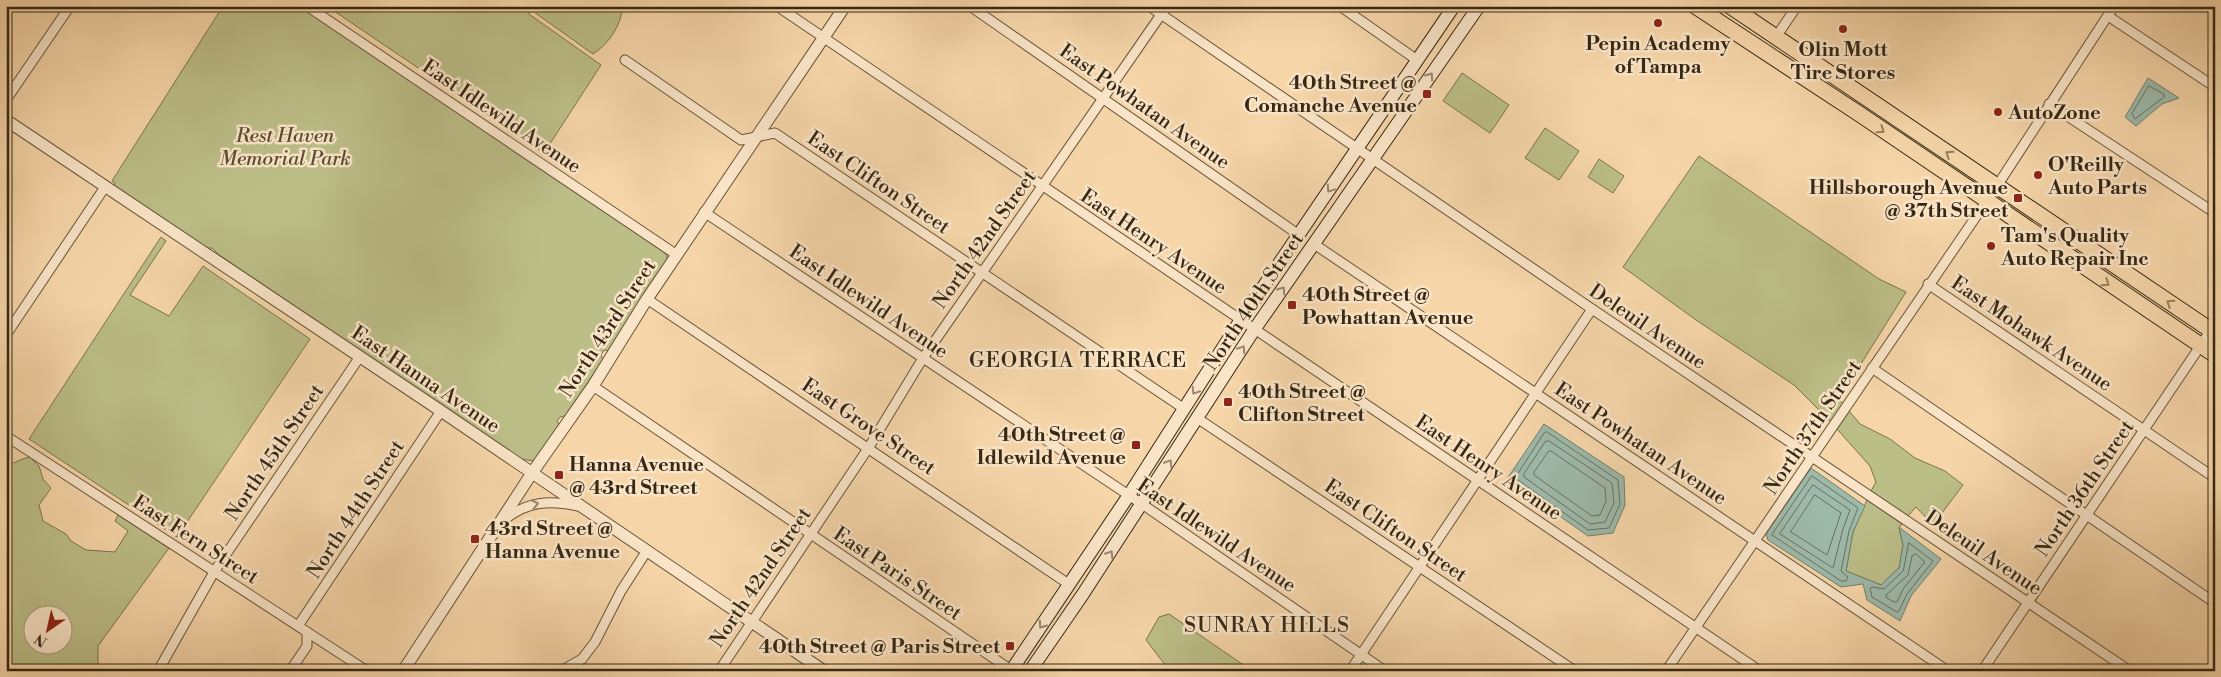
<svg xmlns="http://www.w3.org/2000/svg" width="2221" height="677" viewBox="0 0 2221 677" font-family="'Libre Bodoni',serif">
<rect width="100%" height="100%" fill="#f6d6a9"/>
<filter id="stains"><feTurbulence type="fractalNoise" baseFrequency=".004" numOctaves="4"/><feColorMatrix values="0 0 0 0 .2 0 0 0 0 .09 0 0 0 0 .02 0 0 0 .5 -.17"/></filter>
<radialGradient id="worn" r=".72"><stop offset=".6" stop-color="#630" stop-opacity="0"/><stop offset="1" stop-color="#630" stop-opacity=".3"/></radialGradient>
<!-- green -->
<g fill="#bcbe88" stroke="#79734e" fill-rule="evenodd">
<path d="M223,6H300L664,252L667,256L666,264L610,351L604,350L601,355L603,360L565,416L560,417L557,421L559,425L534,461L521,459L218,254L212,248H206L114,186L115,183L112,181Z"/>
<path d="M332,6H533L529,14L601,65L544,153L331,9Z"/>
<path d="M538,6H623C621,25 609,44 593,54L534,12Z"/>
<path d="M1462,73L1509,105L1490,133L1443,101Z"/>
<path d="M1545,128L1579,151L1559,180L1525,158Z"/>
<path d="M1699,156L1879,279L1906,292L1839,399L1843,404L1831,422L1794,385L1696,320L1623,267Z"/>
<path d="M1599,159L1624,176L1613,193L1588,177Z"/>
<path d="M161,237L166,241L130,295L169,316L203,266L310,339L177,537L29,439Z"/>
<path d="M1849,411L1860,424L1890,439L1915,458L1945,471L1963,485L1933,525L1916,507L1908,516L1871,491L1876,482L1870,466L1837,429Z"/>
<path d="M30,457L39,466L43,479L51,488L39,505L43,521L66,534L71,541L86,550L115,552L128,531L115,521L118,515L169,548L98,646V671H6V465C15,464 21,458 30,457ZM32,614H62V644H32Z"/>
<path d="M1867,500L1902,524L1899,528L1903,545L1899,568L1881,585L1846,571L1853,532Z"/>
<path d="M1169,614L1248,668L1250,671H1166V666L1146,640L1159,617Z"/>
</g>
<!-- water -->
<g fill="#9db9aa" stroke="#747f6e">
<path d="M2148,78L2179,98L2162,104L2136,126L2125,117Z"/>
<path d="M1544,424L1624,477L1625,505L1613,533L1588,536L1507,479Z"/>
<path d="M1811,468L1865,506L1853,532L1846,571L1881,585L1899,568L1903,545L1899,527L1941,559L1911,596L1900,621L1867,600L1863,584L1841,587L1768,540L1766,534Z"/>
</g>
<g fill="none" stroke-linecap="round" stroke-linejoin="round">
<!-- shore -->
<g stroke="#6a705f" stroke-width="1">
<path d="M2149,86L2164,94V97L2135,119L2132,114Z"/>
<path d="M1547,432L1618,480L1620,504L1609,528L1588,530L1515,478L1544,433Z"/>
<path d="M1546,441H1549L1612,483L1614,503L1605,522L1590,524L1524,477V474Z"/>
<path d="M1551,451L1605,488L1606,501L1600,515L1592,516L1534,475V472L1548,452Z"/>
<path d="M1812,476L1858,508L1849,531L1841,571L1848,577L1846,581H1841L1772,535Z"/>
<path d="M1813,485L1850,510L1843,529L1833,568L1780,534Z"/>
<path d="M1815,495L1841,513L1827,555L1791,532Z"/>
<path d="M1909,543L1933,561L1907,594L1899,611L1897,612L1872,597L1870,589L1872,587L1884,589L1903,571Z"/>
<path d="M1916,554L1924,561V563L1903,589L1897,602H1894L1887,598L1886,595L1908,575L1912,556Z"/>
</g>
<!-- minor casing -->
<g stroke="#665439" stroke-width="11">
<g id="minor">
<path d="M307,6L677,255"/>
<path d="M777,6L1760,671"/>
<path d="M970,6L1299,235"/>
<path d="M1149,6L1592,309L2130,671"/>
<path d="M1340,6L1417,60"/>
<path d="M2108,16L2215,87"/>
<path d="M1776,37L1797,6"/>
<path d="M625,60L741,140L775,133L1183,408"/>
<path d="M6,100L70,6"/>
<path d="M2049,104L2215,213"/>
<path d="M1997,186L2114,6"/>
<path d="M704,212L1142,504L1385,671"/>
<path d="M1314,244L1948,671"/>
<path d="M1928,284L2215,478"/>
<path d="M647,299L1070,585"/>
<path d="M6,335L105,187"/>
<path d="M1872,368L2215,603"/>
<path d="M593,386L1011,670"/>
<path d="M1197,418L1575,671"/>
<path d="M6,436L367,671"/>
<path d="M504,520C527,501 550,500 578,506"/>
<path d="M298,626L441,411"/>
<path d="M158,671L214,572L359,358"/>
<path d="M290,671L307,646V632"/>
<path d="M561,671L582,659L595,642L621,591L646,552"/>
<path d="M719,671L869,447L923,358L1167,6"/>
<path d="M1350,671L1592,309"/>
<path d="M1666,671L1986,202"/>
<path d="M1982,671L2213,327"/>
</g>
</g>
<!-- tertiary casing -->
<g stroke="#665439" stroke-width="13">
<g id="tertiary">
<path d="M6,120L441,411L824,671"/>
<path d="M403,671L532,473L593,386L647,299L845,6"/>
</g>
</g>
<!-- secondary casing -->
<g stroke="#362814" stroke-width="14">
<g id="secondary">
<path d="M1011,671L1129,495L1240,321L1454,6"/>
<path d="M1030,671L1083,594L1254,330L1479,6"/>
</g>
</g>
<!-- primary casing -->
<g stroke="#362814" stroke-width="17">
<g id="primary">
<path d="M1695,6L1861,115L2215,355"/>
<path d="M1730,6L2215,333"/>
</g>
</g>
<!-- minor -->
<use href="#minor" stroke="#f9e4c7" stroke-width="9"/>
<!-- tertiary -->
<use href="#tertiary" stroke="#f9e4c7" stroke-width="11"/>
<!-- secondary -->
<use href="#secondary" stroke="#f9e4c7" stroke-width="12"/>
<!-- primary -->
<use href="#primary" stroke="#f6d6a9" stroke-width="15"/>
</g>
<!-- one-way arrows -->
<defs><path id="oneway-chevron" d="M-2-3.5L2.5 0L-2 3.5" fill="none" stroke-width="1.6" stroke-linecap="round" stroke-linejoin="round" transform="scale(1.25)"/></defs>
<g stroke="#98866e">
<use href="#oneway-chevron" transform="translate(1430 76) rotate(-55)"/>
<use href="#oneway-chevron" transform="translate(1330 189) rotate(124)"/>
<use href="#oneway-chevron" transform="translate(1282 290) rotate(-55)"/>
<use href="#oneway-chevron" transform="translate(1242 349) rotate(-57)"/>
<use href="#oneway-chevron" transform="translate(1195 391) rotate(123)"/>
<use href="#oneway-chevron" transform="translate(1169 463) rotate(-58)"/>
<use href="#oneway-chevron" transform="translate(535 504) rotate(-12)"/>
<use href="#oneway-chevron" transform="translate(1110 554) rotate(-57)"/>
<use href="#oneway-chevron" transform="translate(1042 625) rotate(125)"/>
</g>
<g stroke="#967f5e">
<use href="#oneway-chevron" transform="translate(1881 130) rotate(35)"/>
<use href="#oneway-chevron" transform="translate(1949 154) rotate(-146)"/>
<use href="#oneway-chevron" transform="translate(2106 283) rotate(34)"/>
<use href="#oneway-chevron" transform="translate(2170 303) rotate(-146)"/>
</g>
<!-- markers -->
<g fill="#8f2418" stroke="#f9e4c7" stroke-width="2">
<circle cx="1658" cy="23" r="5"/>
<circle cx="1843" cy="29" r="5"/>
<rect x="1422" y="89" width="10" height="10" rx="2.5"/>
<circle cx="1998" cy="112" r="5"/>
<circle cx="2038" cy="175" r="5"/>
<rect x="2013" y="193" width="10" height="10" rx="2.5"/>
<circle cx="1991" cy="246" r="5"/>
<rect x="1287" y="300" width="10" height="10" rx="2.5"/>
<rect x="1223" y="397" width="10" height="10" rx="2.5"/>
<rect x="1131" y="440" width="10" height="10" rx="2.5"/>
<rect x="554" y="470" width="10" height="10" rx="2.5"/>
<rect x="470" y="534" width="10" height="10" rx="2.5"/>
<rect x="1005" y="641" width="10" height="10" rx="2.5"/>
</g>
<g text-anchor="middle" stroke-width="5" stroke-linejoin="round" paint-order="stroke">
<!-- poi labels -->
<g font-size="20" font-weight="bold" fill="#362814" stroke="#f9e4c7" text-anchor="start">
<text x="1658" y="50" text-anchor="middle">Pepin Academy<tspan x="1658" dy="23">of Tampa</tspan></text>
<text x="1843" y="56" text-anchor="middle">Olin Mott<tspan x="1843" dy="23">Tire Stores</tspan></text>
<text x="1417" y="89" text-anchor="end">40th Street @<tspan x="1417" dy="23">Comanche Avenue</tspan></text>
<text x="2008" y="119">AutoZone</text>
<text x="2048" y="171">O'Reilly<tspan x="2048" dy="23">Auto Parts</tspan></text>
<text x="2008" y="194" text-anchor="end">Hillsborough Avenue<tspan x="2008" dy="23">@ 37th Street</tspan></text>
<text x="2001" y="242">Tam's Quality<tspan x="2001" dy="23">Auto Repair Inc</tspan></text>
<text x="1302" y="301">40th Street @<tspan x="1302" dy="23">Powhattan Avenue</tspan></text>
<text x="1238" y="398">40th Street @<tspan x="1238" dy="23">Clifton Street</tspan></text>
<text x="1126" y="441" text-anchor="end">40th Street @<tspan x="1126" dy="23">Idlewild Avenue</tspan></text>
<text x="569" y="471">Hanna Avenue<tspan x="569" dy="23">@ 43rd Street</tspan></text>
<text x="485" y="535">43rd Street @<tspan x="485" dy="23">Hanna Avenue</tspan></text>
<text x="1000" y="653" text-anchor="end">40th Street @ Paris Street</text>
</g>
<!-- street labels -->
<g font-size="20" fill="#362814" stroke="#f9e4c7">
<text transform="translate(1145 106) rotate(35)" y="7">East Powhatan Avenue</text>
<text transform="translate(502 116) rotate(34)" y="7">East Idlewild Avenue</text>
<text transform="translate(879 182) rotate(34)" y="7">East Clifton Street</text>
<text transform="translate(984 239) rotate(-55)" y="7">North 42nd Street</text>
<text transform="translate(1154 241) rotate(34)" y="7">East Henry Avenue</text>
<text transform="translate(869 301) rotate(34)" y="7">East Idlewild Avenue</text>
<text transform="translate(1253 301) rotate(-56)" y="7">North 40th Street</text>
<text transform="translate(1648 326) rotate(34)" y="7">Deleuil Avenue</text>
<text transform="translate(607 328) rotate(-57)" y="7">North 43rd Street</text>
<text transform="translate(2032 333) rotate(34)" y="7">East Mohawk Avenue</text>
<text transform="translate(426 379) rotate(34)" y="7">East Hanna Avenue</text>
<text transform="translate(869 426) rotate(34)" y="7">East Grove Street</text>
<text transform="translate(1812 427) rotate(-56)" y="7">North 37th Street</text>
<text transform="translate(1641 443) rotate(34)" y="7">East Powhatan Avenue</text>
<text transform="translate(274 452) rotate(-56)" y="7">North 45th Street</text>
<text transform="translate(1489 467) rotate(34)" y="7">East Henry Avenue</text>
<text transform="translate(2084 488) rotate(-56)" y="7">North 36th Street</text>
<text transform="translate(355 509) rotate(-57)" y="7">North 44th Street</text>
<text transform="translate(1396 530) rotate(34)" y="7">East Clifton Street</text>
<text transform="translate(1217 535) rotate(34)" y="7">East Idlewild Avenue</text>
<text transform="translate(196 539) rotate(33)" y="7">East Fern Street</text>
<text transform="translate(1984 552) rotate(34)" y="7">Deleuil Avenue</text>
<text transform="translate(898 573) rotate(34)" y="7">East Paris Street</text>
<text transform="translate(760 577) rotate(-56)" y="7">North 42nd Street</text>
</g>
<!-- park labels -->
<g font-size="20" font-style="italic" fill="#584e31" stroke="#f9e4c7">
<text x="285" y="142">Rest Haven<tspan x="285" dy="23">Memorial Park</tspan></text>
</g>
<!-- neighbourhood labels -->
<g font-size="21" letter-spacing="1" fill="#362814" stroke="#f9e4c7">
<text x="1078" y="367">GEORGIA TERRACE</text>
<text x="1267" y="632">SUNRAY HILLS</text>
</g>
</g>
<!-- margin -->
<rect width="2221" height="677" fill="none" stroke="#f6d6a9" stroke-width="25"/>
<rect x="8" y="8" width="2206" height="662" fill="none" stroke="#362814" stroke-width="2.5"/>
<rect x="12" y="12" width="2196" height="652" fill="none" stroke="#362814"/>
<!-- north arrow -->
<g transform="translate(48 630) rotate(214)"><circle r="24" fill="#f9e4c7" stroke="#ab997f"/>
<path d="M0-4L9 19L0 12L-9 19Z" fill="#8f2418"/>
<text y="-8" font-size="14" font-weight="bold" text-anchor="middle" fill="#362814">N</text>
</g>
<rect width="100%" height="100%" filter="url(#stains)"/>
<rect width="100%" height="100%" fill="url(#worn)"/>
</svg>
